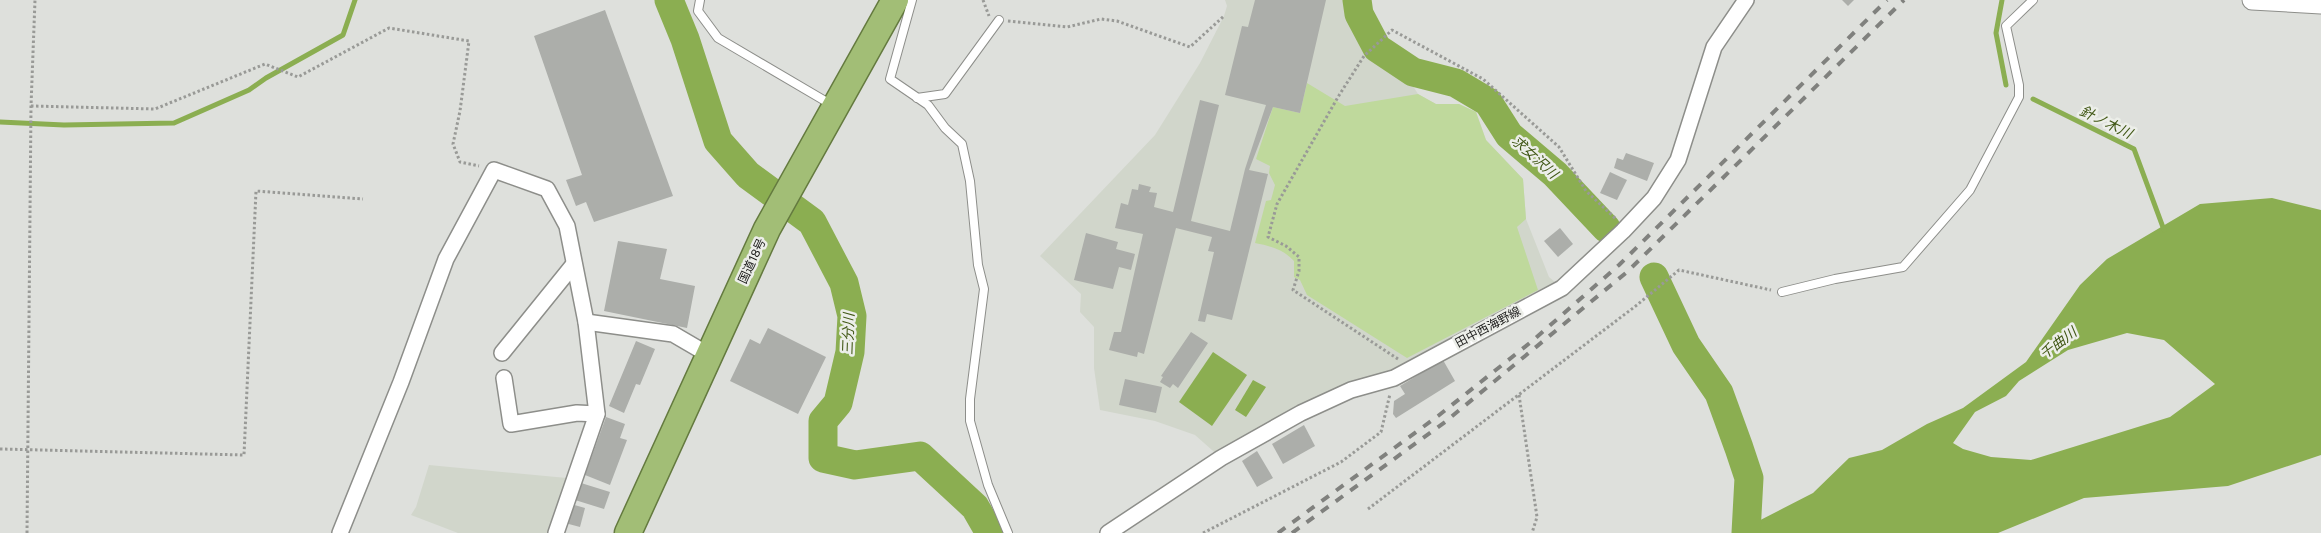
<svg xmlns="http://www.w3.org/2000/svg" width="2321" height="533" viewBox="0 0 2321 533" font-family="Figtree,'Noto Sans JP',sans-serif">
<rect width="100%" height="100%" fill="#dee0dc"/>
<!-- built -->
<g fill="#d1d6cb">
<path d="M1225,0H1346L1347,10L1364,45L1408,78L1418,94L1436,104H1459L1476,112L1486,140L1523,179L1526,219L1549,277L1562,288L1221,458L1195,435L1155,421L1100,410L1094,368V327L1080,312L1081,294L1040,256L1155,135L1200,63L1224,16L1227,6Z"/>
<path d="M429,465L567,478L549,533H458L411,515L416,507Z"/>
</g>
<!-- green -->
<path fill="#bfd99c" d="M1307,83L1345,106L1418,94L1436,104H1459L1476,112L1486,140L1523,179L1526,219L1517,227L1538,290L1407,358L1307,295L1300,280L1294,277V261C1283,249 1270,246 1255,243L1266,201L1271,200L1275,185L1269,173L1270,166L1256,159L1273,107L1300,113Z"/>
<!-- water -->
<g fill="#8bae51" fill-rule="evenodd">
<path d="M2272,198L2321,210V455L2228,486L2084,498L1998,533H1735L1813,493L1849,458L1882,450L1927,424L1963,408L2026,362L2080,285L2107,259L2200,204ZM2127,333L2164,340L2215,384L2170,417L2031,460L1991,457L1963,449L1953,443L1975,412L2006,396L2019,381L2068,350Z"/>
<path d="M1213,352L1247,375L1212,426L1179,402Z"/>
<path d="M1253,380L1266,387L1246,417L1235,410Z"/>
</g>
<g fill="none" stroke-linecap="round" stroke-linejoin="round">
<!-- stream -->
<g stroke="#8bae51" stroke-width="5">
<path d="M2002,0L1996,33L2006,85"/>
<path d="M2033,99L2134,149L2164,230"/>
<path d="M0,122L64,125L174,123L249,90L266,78L343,35L355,0"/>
</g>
<!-- river -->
<g stroke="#8bae51" stroke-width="29">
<path d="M669,0L685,39L718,141L748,175L812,222L844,283L852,316L850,352L838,403L823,421V458L855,465L920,456L975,507L990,533"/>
<path d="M1357,0L1359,14L1377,48L1413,72L1456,83L1488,102L1509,135L1555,174L1606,228"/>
<path d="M1654,277L1686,345L1719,393L1739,448L1749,478L1746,533"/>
</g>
</g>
<!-- building -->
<g fill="#acaeaa">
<path d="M1255,0H1326L1300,113L1273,107L1249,170L1268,174L1232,320L1207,314L1205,322L1198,321L1214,252L1208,251L1212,237L1176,228L1144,354L1138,352L1137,357L1109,350L1114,332H1121L1143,234L1115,228L1121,203L1128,205L1132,189L1138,190L1139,184L1151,187L1149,192L1157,193L1154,207L1173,212L1200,100L1219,105L1191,221L1230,231L1245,169L1266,105L1225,95L1242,26L1248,27Z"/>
<path d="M1842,0H1854L1848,6Z"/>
<path d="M605,10L673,196L594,222L586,202L576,206L566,180L582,175L534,36Z"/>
<path d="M1626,153L1654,163L1647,181L1614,168L1617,158L1623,160Z"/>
<path d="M1610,172L1627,180L1617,200L1600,193Z"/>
<path d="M1560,228L1573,244L1558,257L1544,241Z"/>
<path d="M1086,233L1118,242L1116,249L1135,254L1131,270L1119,267L1113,289L1074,280Z"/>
<path d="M618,241L667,249L660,279L695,286L687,328L604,311Z"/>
<path d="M768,328L826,357L798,414L730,381L750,339L760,344Z"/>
<path d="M1191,332L1208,343L1178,388L1173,384L1170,388L1160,382L1163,377L1161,376Z"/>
<path d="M636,341L655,349L640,385L636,384L624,413L609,406Z"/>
<path d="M1443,360L1455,381L1396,418L1393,414L1394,401L1405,394L1400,386Z"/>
<path d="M1125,379L1162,387L1156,413L1119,405Z"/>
<path d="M606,417L625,424L620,438L627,440L610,485L585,475Z"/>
<path d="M1304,425L1315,446L1283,464L1272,444Z"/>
<path d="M1257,451L1273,478L1257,487L1242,461Z"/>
<path d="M581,483L610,492L604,509L575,500Z"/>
<path d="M571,504L585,508L580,527L565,523Z"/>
</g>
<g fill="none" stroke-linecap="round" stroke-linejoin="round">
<!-- service casing -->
<g stroke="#8d8e8a" stroke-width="10">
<g id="service">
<path d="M700,0L698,11L718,38L832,105"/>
<path d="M912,0L890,79L928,105L945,128L962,144L970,181L978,265L984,289L970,399V421L988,485L1008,533"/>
<path d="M917,98L945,94L999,20"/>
<path d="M1782,292L1835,279L1903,267L1970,190L2019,97V85L2006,26L2033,0"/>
</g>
</g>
<!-- minor casing -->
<g stroke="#8d8e8a" stroke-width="18">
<g id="minor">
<path d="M586,322L673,334L709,355"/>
<path d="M502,353L574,264"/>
<path d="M504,378L511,424L577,413L597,414"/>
<path d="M340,533L401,382L446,259L494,170L547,189L567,226L586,322L597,414L556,533"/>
<path d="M1108,533L1221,458L1301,413L1351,390L1394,378L1562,288L1623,231L1654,198L1678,160L1714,47L1746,0"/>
</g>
</g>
<!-- tertiary casing -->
<g stroke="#8d8e8a" stroke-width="21">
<path id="tertiary" d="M2252,0L2321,4"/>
</g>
<!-- trunk casing -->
<g stroke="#647a3f" stroke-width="29">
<path id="trunk" d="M628,533L767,229L895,0"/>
</g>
<!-- path -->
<g stroke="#999a97" stroke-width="3" stroke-dasharray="2.5 2.5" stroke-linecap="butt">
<path d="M983,0L989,16"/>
<path d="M1008,21L1067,27L1101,19L1117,21L1190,47L1224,16"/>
<path d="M31,106L155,109L265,64L298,77L389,28L469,41L460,111L453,144L460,162L479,166"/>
<path d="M1398,359L1293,290L1299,271V257L1286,246L1268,237L1277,204L1338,97L1364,56L1392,30L1483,79L1559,147L1586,191L1616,219"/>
<path d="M1519,395L1537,517L1532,533"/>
<path d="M0,449L244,455L256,191L363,199"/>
<path d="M1368,509L1637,305L1679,270L1771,290"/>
<path d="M27,533L31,106L35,0"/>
<path d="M1203,533L1341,462L1381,432L1390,394"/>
</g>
<!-- service -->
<use href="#service" stroke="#fff" stroke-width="8"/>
<!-- minor -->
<use href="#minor" stroke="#fff" stroke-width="15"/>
<!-- tertiary -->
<use href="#tertiary" stroke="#fff" stroke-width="19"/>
<!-- trunk -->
<use href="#trunk" stroke="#a2be76" stroke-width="26"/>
<!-- rail -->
<g stroke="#80817e" stroke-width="4" stroke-dasharray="9 9" stroke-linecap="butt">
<path d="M1278,533L1438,416L1531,342L1619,265L1887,0"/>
<path d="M1292,533L1445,422L1627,272L1904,0"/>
</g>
</g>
<g text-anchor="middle" stroke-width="5" stroke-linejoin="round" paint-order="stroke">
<!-- street labels -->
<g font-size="12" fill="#1b1b1a" stroke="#eceee9">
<text transform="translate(752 261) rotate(-65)" y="4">国道18号</text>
<text transform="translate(1488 327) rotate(-28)" y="4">田中西海野線</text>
</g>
<!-- water labels -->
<g font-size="14" font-style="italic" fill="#405715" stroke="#eceee9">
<text transform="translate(2106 122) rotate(26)" y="5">針ノ木川</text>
<text transform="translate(1535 157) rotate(42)" y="5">求女沢川</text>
<text transform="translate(848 334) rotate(-88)" y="5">三分川</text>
<text transform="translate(2058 343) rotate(-37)" y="5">千曲川</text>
</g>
</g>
</svg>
